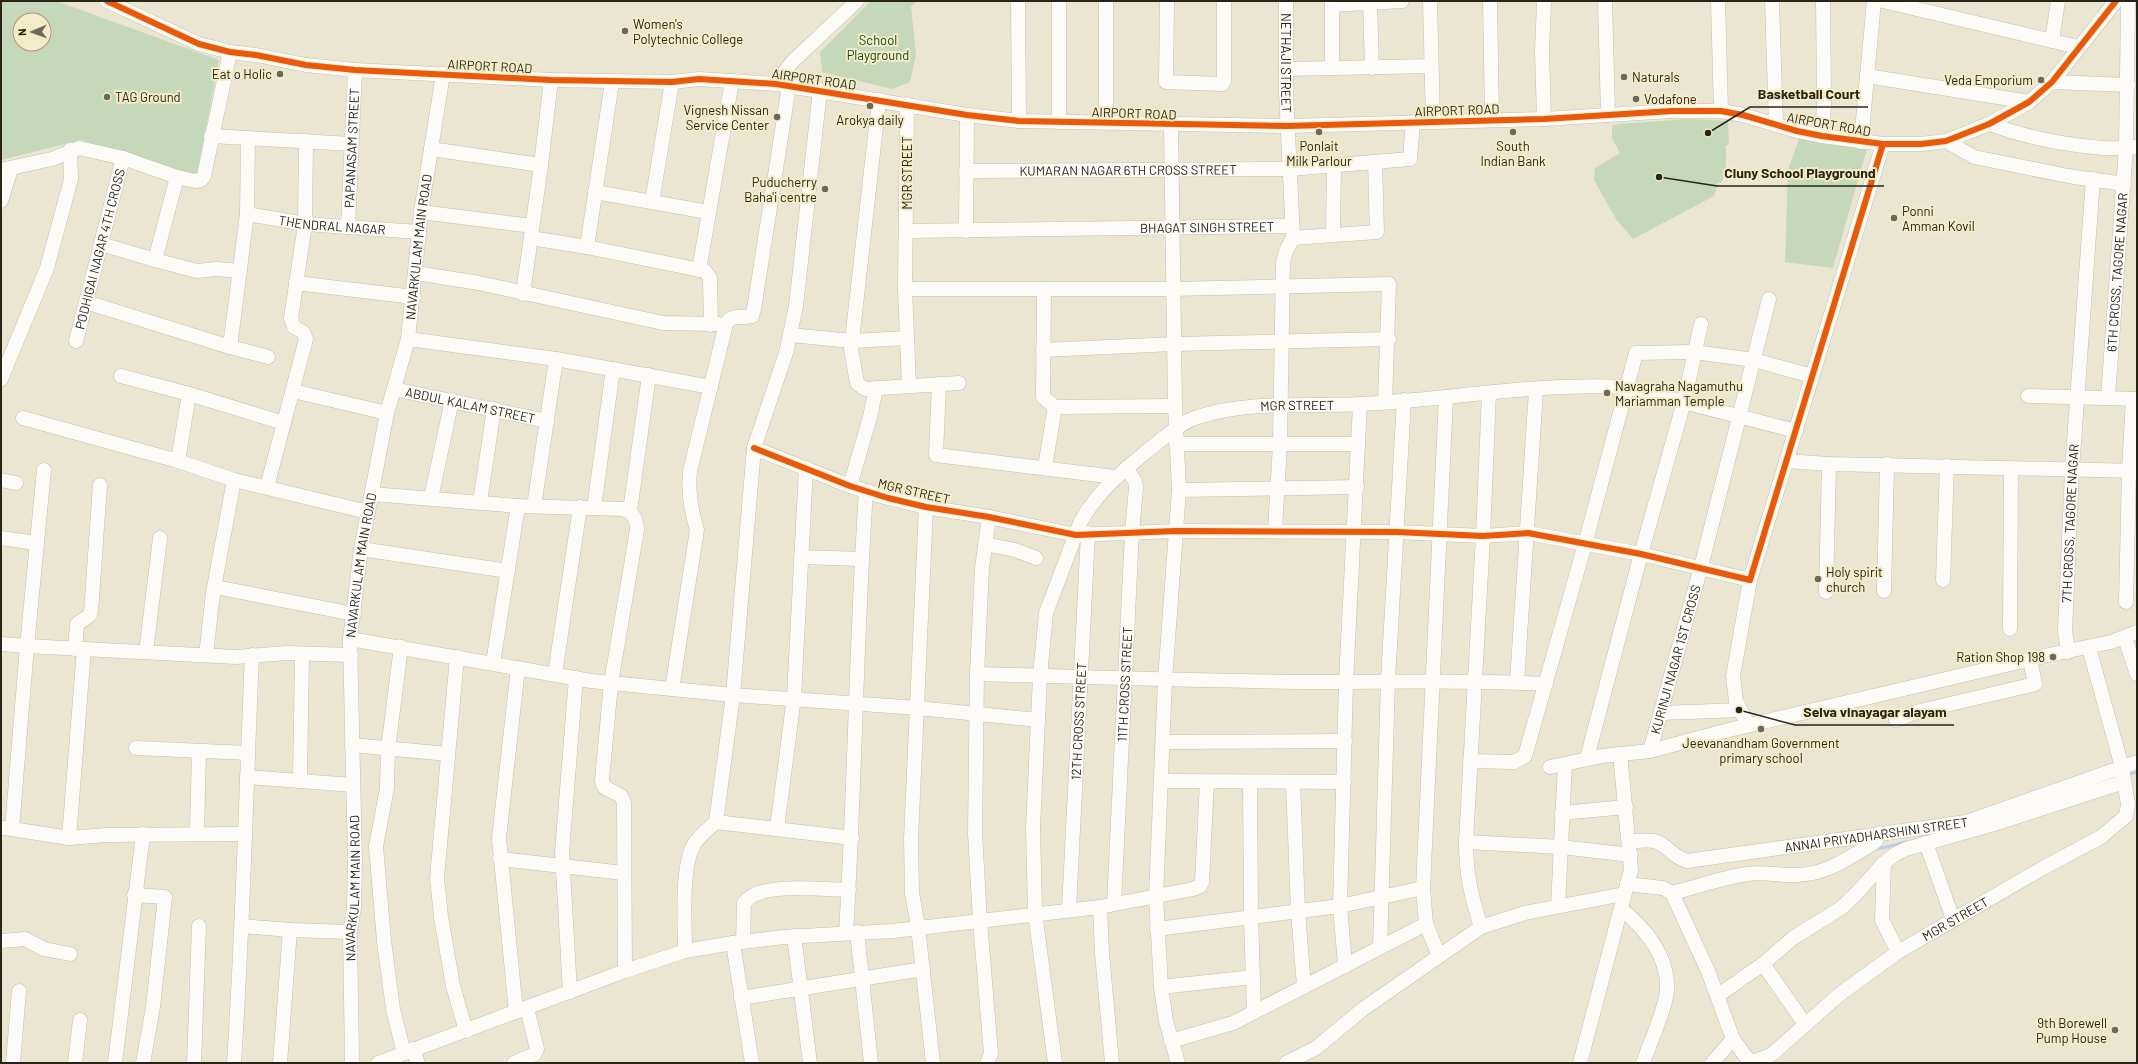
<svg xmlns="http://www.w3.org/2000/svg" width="2138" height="1064" viewBox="0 0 2138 1064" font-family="Barlow,sans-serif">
<rect width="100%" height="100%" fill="#eae6d2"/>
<!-- green -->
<g fill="#c5d8ba" fill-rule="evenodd">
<path d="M1,1H56L219,60L197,175L81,140L1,160ZM20,20H44V44H20Z"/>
<path d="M871,1H916L911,7L916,55L910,82L892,89L822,72L820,52Z"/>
<path d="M1687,119L1728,121L1729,145H1726V174L1721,183H1718L1714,196L1633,239L1616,219L1594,180L1595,168L1620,153L1612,138V126L1619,124Z"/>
<path d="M1800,136L1868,145L1833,268L1785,262L1788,170Z"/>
</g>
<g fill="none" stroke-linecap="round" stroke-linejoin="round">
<!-- stream -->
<g stroke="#b9d0e9" stroke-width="3">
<path d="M2127,775L2137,772"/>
<path d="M1878,849L1906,842"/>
</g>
<!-- minor casing -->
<g stroke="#c2c0b0" stroke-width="15">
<g id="minor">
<path d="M107,1L199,44L230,52L256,55L306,65L355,70L551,80L672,82L699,79L776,84L967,115L1019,121L1287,126L1544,119L1672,111H1721L1743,115L1797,131L1822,136L1883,144H1921L1946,141L1989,124L2029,102L2052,82L2116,1"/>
<path d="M1018,1L1019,121"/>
<path d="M1059,1V122"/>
<path d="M1167,1L1166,82L1222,84L1224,81V1"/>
<path id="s1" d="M1286,1V91L1293,238L1377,232L1375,162"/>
<path d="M1332,1V67"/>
<path d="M1370,1L1372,68"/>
<path d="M1430,1L1433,121"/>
<path d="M1490,1L1492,119"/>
<path d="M1544,1L1542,51L1544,119"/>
<path d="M1605,1L1608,115"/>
<path d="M1718,1L1721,111"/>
<path d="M1772,1L1776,125"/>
<path d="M1883,1L2078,47"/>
<path d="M1332,5L1402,1"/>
<path d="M2052,41L2058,1"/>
<path d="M1286,69L1431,66"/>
<path d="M1867,76L2029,102"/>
<path d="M612,82L587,247L705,271L710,278L711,325"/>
<path d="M2052,82L2128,85"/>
<path d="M776,84L792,62L857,1"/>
<path d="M879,100L851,349L857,383L865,389L959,383"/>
<path d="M907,104L905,289L909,386"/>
<path d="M1106,123V1"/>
<path d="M1989,124C2025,137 2066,145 2103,148C2115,149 2126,147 2137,147"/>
<path d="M1171,125L1175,406L1179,490L1165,680L1156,897L1161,987L1166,1021L1178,1063"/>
<path d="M211,136L352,144"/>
<path d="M1822,136L1824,104L1823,1"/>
<path d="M1946,141L1974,157L2068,176L2124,184"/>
<path d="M1861,142L1874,1"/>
<path d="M431,149L541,165"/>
<path d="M1,170L52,159L79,148L123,158L177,177L195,181L201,180L204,176L230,52"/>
<path id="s2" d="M966,171L1290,169L1410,159L1413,122"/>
<path d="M177,177L155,260L197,271L216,269L240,271"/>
<path d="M595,192L708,212"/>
<path d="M1,201L11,169"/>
<path d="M652,202L672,82"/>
<path d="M421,212L532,226"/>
<path id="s3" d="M247,214L305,224L419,232"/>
<path id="s4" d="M348,227L355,70"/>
<path id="s5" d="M907,231L1292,226"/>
<path d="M966,231L967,115"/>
<path d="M1333,234L1334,165"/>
<path d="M531,238L587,247"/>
<path d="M101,244L155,260"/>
<path d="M699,270L732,81"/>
<path d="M416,273L479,283L663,323L719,324"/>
<path d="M296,283L414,297"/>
<path d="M905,289H1173L1389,284L1385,402"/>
<path d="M1044,289L1043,397L1055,407"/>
<path d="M523,294L541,165L551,80"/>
<path d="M86,302L230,347L268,357"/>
<path d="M790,335L852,341L907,338"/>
<path d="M408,339L556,359L711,387"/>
<path id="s6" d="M76,341L123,158"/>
<path d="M230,347L247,214L248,138"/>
<path d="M1043,350L1174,344L1389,339"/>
<path d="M121,376L189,394"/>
<path d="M1,379L47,268L71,179L70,150"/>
<path d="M939,384L936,455L1115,477"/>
<path id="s7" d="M394,389L547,421"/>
<path d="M293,391L387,413"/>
<path d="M2028,396L2137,399"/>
<path id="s8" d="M2108,397L2126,147L2128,1"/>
<path d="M23,418L178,461L234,480L368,512"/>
<path d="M1176,444H1358"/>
<path d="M754,448L850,486L888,498L926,507L989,517L1076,535L1176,531L1397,532L1483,536L1528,533L1641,554L1750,580L1883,144"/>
<path d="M178,461L189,394L284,423"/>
<path d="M1786,461L1829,464L2137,471"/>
<path d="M1045,467L1055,407L1175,406"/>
<path d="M44,470L27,646L236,657L287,653L351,655"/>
<path d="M1,480L16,483"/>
<path d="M850,486L870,417L876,388"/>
<path d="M267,487L306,339L303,332L294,327L291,318L305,224L306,141"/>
<path d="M1179,490L1357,487"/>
<path d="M372,494L518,506L623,509C633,512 637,519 637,530L611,683L602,780L604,787L621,796L624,803L625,971"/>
<path d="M431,498L452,400"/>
<path d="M480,502L494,409"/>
<path d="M534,506L556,359"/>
<path d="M926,507L911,839L912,893L918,927L933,1063"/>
<path d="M594,508L613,369"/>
<path d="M630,511L649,375"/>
<path d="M1275,531L1280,444L1283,263L1286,251L1293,238"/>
<path d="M1,538L36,543"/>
<path d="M985,544L1015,550L1036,558"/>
<path d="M361,549L508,571"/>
<path d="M801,557L861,559"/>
<path d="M1943,580L1947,466"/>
<path d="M215,587L354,614"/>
<path d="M1884,591L1887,464"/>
<path d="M1826,592L1829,464"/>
<path d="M2126,602L2129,471L2133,399"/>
<path d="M2010,629L2011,468"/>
<path d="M2125,638L2137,674"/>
<path d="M350,639L591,681L733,695L918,708L1038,720"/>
<path d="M1,644L27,646L12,829L1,828"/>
<path d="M401,647L388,749L387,788L376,846L384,941L393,1009L404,1053"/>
<path d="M75,649L77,624L90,615L91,612L100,485"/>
<path d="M146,652L160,538"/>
<path id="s9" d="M2068,652L2065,631L2072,470L2093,179"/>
<path d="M206,655L213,593L234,480"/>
<path d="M457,657L437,878L441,917L453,986L466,1031"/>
<path d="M493,663L518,506"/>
<path d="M555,674L580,507"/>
<path d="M977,674C1089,677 1201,681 1313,682C1391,682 1468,680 1546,684"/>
<path d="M1517,682L1536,390"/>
<path d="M672,689L697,530C691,509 688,493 690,471L726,324C732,313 741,319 752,316L754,309L789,86"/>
<path d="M1661,713L1740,710"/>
<path d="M1896,720L1916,712L2035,684L2030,660"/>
<path d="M1748,725L1736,701L1733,676L1750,580"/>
<path d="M1163,742L1345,741"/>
<path d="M352,745L448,754"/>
<path d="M136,748L248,753"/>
<path id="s10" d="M1650,751L1701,567L1769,299"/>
<path d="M1587,758L1641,554L1684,402L1701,324"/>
<path d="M1470,761L1514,762L1525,756L1585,544L1636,353L1694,352L1754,360L1812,376"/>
<path d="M1550,767L1602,756L1650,751L1729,730L2044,656L2111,642L2137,632"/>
<path d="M247,777L353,785"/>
<path d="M300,781L302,654"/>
<path d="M1161,781L1344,782"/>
<path d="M1250,782L1251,917L1254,1012"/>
<path d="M1293,782L1298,911L1304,987"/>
<path d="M1562,813L1626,807"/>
<path d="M716,822L733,695L754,448L786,353L796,306L820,90"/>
<path d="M716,822L852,838"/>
<path d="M12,829L69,838L84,649"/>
<path d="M777,829L794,697L806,468"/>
<path d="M197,834L199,751"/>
<path d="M69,838L107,835L244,834"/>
<path d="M1466,842L1561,847L1631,855"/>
<path id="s11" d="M1629,842C1638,841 1649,839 1657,842C1669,847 1673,857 1687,861L1966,822L2137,762"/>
<path d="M1926,843L1953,919"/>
<path d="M500,859L624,873"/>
<path d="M1884,863L1882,920L1898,952"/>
<path id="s12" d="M1627,884L1663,888L1672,893L1708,971L1733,1039L1746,1057L1752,1062L1771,1055L1840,994L1898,952L2043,868L2101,837L2126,816L2128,805L2122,767L2089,648"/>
<path d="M1672,893C1696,887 1721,878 1747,874C1763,871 1779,876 1796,875C1825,875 1847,859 1872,844L1876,841L1879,833"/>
<path d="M134,895L165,897L153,1007L143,1063"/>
<path id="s13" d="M1114,904L1132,532L1136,488L1135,481L1126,468"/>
<path d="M1558,906L1565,764"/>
<path d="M1100,907L1102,953L1112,1063"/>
<path id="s14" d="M1069,909L1088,533"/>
<path d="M1621,909C1645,928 1669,957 1667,990C1666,1008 1649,1045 1643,1063"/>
<path d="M242,926L290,930L350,932"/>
<path d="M1481,927C1471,895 1466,875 1466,842L1483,536L1489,393"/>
<path d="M1157,929L1340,906L1423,888"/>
<path d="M857,932L871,1063"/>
<path d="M846,933C855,786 856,638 866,491"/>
<path d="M794,936L810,1063"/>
<path d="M1,941L25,939L44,949L70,954"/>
<path d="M743,941L744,903C759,881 824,890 849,890"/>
<path d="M733,943L752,1063"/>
<path d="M1380,948L1388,680L1404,400"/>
<path d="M685,951C685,924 681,870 693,846C698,837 708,829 716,822"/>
<path d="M1439,956L1426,924L1423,888L1446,397"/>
<path d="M1763,964L1805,1024"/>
<path d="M1345,966L1340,906L1346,682L1360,404"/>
<path d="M1161,987L1253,977"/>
<path d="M570,992L562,852L576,678"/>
<path d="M1717,996L1763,964L1793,938L1841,908L1853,897L1884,863L1894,855L1906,849L1994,824L2124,782"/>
<path d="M741,998L923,969"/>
<path d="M516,1012L499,838L518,668"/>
<path d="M1171,1041L1233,1023L1426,924"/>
<path d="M413,1049L418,1063"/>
<path d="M13,1063L19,991"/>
<path d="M75,1063L80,1020"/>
<path d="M115,1063L143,834"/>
<path d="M194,1063L199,926"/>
<path d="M234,1063C243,927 246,791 252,655"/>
<path d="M280,1063L290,930"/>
<path id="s15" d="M352,1063L350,932L354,908L355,861L350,639L361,549L368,512L387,413L408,339L421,212L443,74"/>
<path d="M378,1063L625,971L685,951L733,943L784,937L893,931L1100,907L1193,889L1200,886L1202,882L1207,782"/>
<path d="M514,1063L535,1054L537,1049L527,1008"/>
<path d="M987,1063L991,1054L980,921L975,833L977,674L982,568L989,517"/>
<path id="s16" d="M1055,1063L1035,913L1033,828L1040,676L1046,613L1080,523C1098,489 1128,467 1157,443C1169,434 1183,421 1198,417C1249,400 1306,407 1360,404C1448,400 1537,382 1625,387L1796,431"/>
<path d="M1286,1063L1316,1048L1363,1009L1481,927L1525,913L1624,894"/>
<path d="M1580,1063L1631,870L1620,754"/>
<path d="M1712,1063L1733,1039"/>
</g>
</g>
<!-- minor -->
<use href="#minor" stroke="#fcfbf8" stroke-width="14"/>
<!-- cycleway casing -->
<g stroke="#f4ecc8" stroke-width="8">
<g id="cycleway">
<path d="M107,1L199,44L230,52L256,55L306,65L355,70L551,80L672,82L699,79L776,84L967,115L1019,121L1287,126L1544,119L1672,111H1721L1743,115L1797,131L1822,136L1883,144H1921L1946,141L1989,124L2029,102L2052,82L2116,1"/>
<path d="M754,448L850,486L888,498L926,507L989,517L1076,535L1176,531L1397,532L1483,536L1528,533L1641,554L1750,580L1883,144"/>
</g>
</g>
<!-- cycleway -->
<use href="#cycleway" stroke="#e8590c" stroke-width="6"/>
</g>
<!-- markers -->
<g fill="#6c6958" stroke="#f4ecc8" stroke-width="1.5">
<circle cx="625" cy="31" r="4"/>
<circle cx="280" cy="74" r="4"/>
<circle cx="1624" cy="77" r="4"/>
<circle cx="2041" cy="80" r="4"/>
<circle cx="107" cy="97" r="4"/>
<circle cx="1636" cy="99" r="4"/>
<circle cx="870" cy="106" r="4"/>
<circle cx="777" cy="117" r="4"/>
<circle cx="1319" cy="132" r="4"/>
<circle cx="1513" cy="132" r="4"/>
<circle cx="825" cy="189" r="4"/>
<circle cx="1894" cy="218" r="4"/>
<circle cx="1607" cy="393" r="4"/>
<circle cx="1818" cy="579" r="4"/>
<circle cx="2053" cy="657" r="4"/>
<circle cx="1761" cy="729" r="4"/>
<circle cx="2115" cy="1030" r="4"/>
</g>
<g text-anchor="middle" stroke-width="4" stroke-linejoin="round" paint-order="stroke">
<!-- poi labels -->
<g font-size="13" fill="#282517" stroke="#f4ecc8" text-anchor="start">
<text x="633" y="29">Women's<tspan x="633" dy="15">Polytechnic College</tspan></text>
<text x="272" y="79" text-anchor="end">Eat o Holic</text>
<text x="1632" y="82">Naturals</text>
<text x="2033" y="85" text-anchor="end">Veda Emporium</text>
<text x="115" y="102">TAG Ground</text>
<text x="1644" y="104">Vodafone</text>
<text x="769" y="115" text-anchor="end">Vignesh Nissan<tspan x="769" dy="15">Service Center</tspan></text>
<text x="870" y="125" text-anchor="middle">Arokya daily</text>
<text x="1319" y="151" text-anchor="middle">Ponlait<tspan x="1319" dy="15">Milk Parlour</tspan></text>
<text x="1513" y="151" text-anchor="middle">South<tspan x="1513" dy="15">Indian Bank</tspan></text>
<text x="817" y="187" text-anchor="end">Puducherry<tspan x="817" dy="15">Baha'i centre</tspan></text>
<text x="1902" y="216">Ponni<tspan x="1902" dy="15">Amman Kovil</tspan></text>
<text x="1615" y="391">Navagraha Nagamuthu<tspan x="1615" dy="15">Mariamman Temple</tspan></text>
<text x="1826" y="577">Holy spirit<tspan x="1826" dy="15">church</tspan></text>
<text x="2045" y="662" text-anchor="end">Ration Shop 198</text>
<text x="1761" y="748" text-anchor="middle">Jeevanandham Government<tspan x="1761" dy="15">primary school</tspan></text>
<text x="2107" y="1028" text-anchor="end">9th Borewell<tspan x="2107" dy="15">Pump House</tspan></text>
</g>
<!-- park labels -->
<g font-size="13" fill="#0f4b16" stroke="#f4ecc8">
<text x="878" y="45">School<tspan x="878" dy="15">Playground</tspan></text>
</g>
<!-- street labels -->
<g font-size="13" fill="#282517" stroke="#f4ecc8">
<text dy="5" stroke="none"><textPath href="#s1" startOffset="62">NETHAJI STREET</textPath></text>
<text transform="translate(490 66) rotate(3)" y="5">AIRPORT ROAD</text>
<text transform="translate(814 79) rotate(8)" y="5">AIRPORT ROAD</text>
<text transform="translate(1457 110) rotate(-2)" y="5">AIRPORT ROAD</text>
<text transform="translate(1134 113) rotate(2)" y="5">AIRPORT ROAD</text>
<text transform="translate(1829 124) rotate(10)" y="5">AIRPORT ROAD</text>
<text dy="5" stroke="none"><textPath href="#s4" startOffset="79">PAPANASAM STREET</textPath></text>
<text dy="5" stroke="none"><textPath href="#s2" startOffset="162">KUMARAN NAGAR 6TH CROSS STREET</textPath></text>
<text transform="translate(907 173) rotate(-90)" y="5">MGR STREET</text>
<text dy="5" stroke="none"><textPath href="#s3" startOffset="86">THENDRAL NAGAR</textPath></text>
<text dy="5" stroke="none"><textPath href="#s5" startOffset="300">BHAGAT SINGH STREET</textPath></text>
<text dy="5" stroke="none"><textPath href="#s15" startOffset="823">NAVARKULAM MAIN ROAD</textPath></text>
<text dy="5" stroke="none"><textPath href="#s6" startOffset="95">PODHIGAI NAGAR 4TH CROSS</textPath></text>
<text dy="5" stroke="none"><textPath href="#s8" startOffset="125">6TH CROSS, TAGORE NAGAR</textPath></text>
<text dy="5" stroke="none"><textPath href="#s7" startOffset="78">ABDUL KALAM STREET</textPath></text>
<text dy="5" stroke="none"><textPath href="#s16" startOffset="809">MGR STREET</textPath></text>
<text transform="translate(914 491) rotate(13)" y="5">MGR STREET</text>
<text dy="5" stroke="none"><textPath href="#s9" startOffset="129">7TH CROSS, TAGORE NAGAR</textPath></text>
<text dy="5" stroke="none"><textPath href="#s15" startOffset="499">NAVARKULAM MAIN ROAD</textPath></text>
<text dy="5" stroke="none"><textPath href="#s10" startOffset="95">KURINJI NAGAR 1ST CROSS</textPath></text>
<text dy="5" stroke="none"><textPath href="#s13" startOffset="220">11TH CROSS STREET</textPath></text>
<text dy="5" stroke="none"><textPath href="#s14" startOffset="188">12TH CROSS STREET</textPath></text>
<text dy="5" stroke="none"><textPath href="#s11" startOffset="255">ANNAI PRIYADHARSHINI STREET</textPath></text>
<text dy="5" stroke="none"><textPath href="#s15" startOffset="175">NAVARKULAM MAIN ROAD</textPath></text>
<text dy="5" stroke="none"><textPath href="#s12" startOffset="485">MGR STREET</textPath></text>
</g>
</g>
<!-- callouts -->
<path fill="none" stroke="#282517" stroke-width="1.5" d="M1708 133L1750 107H1868M1659 177L1717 186H1884M1739 710L1795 725H1954"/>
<g fill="#282517" stroke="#f4ecc8" stroke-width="1.5">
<circle cx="1708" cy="133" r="4"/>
<circle cx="1659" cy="177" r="4"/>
<circle cx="1739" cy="710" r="4"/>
</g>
<g font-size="14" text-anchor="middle" font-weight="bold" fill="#282517" stroke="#f4ecc8" stroke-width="4" stroke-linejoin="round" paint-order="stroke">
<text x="1809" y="99">Basketball Court</text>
<text x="1800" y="178">Cluny School Playground</text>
<text x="1875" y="717">Selva vinayagar alayam</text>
</g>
<!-- border -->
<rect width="2138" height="1064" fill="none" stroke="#282517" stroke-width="4"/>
<!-- north arrow -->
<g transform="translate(32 32) rotate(268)"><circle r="19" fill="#f4ecc8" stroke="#a29c81"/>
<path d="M0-3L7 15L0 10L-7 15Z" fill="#6c6958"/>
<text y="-6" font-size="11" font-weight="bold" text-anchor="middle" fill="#282517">N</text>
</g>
</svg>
